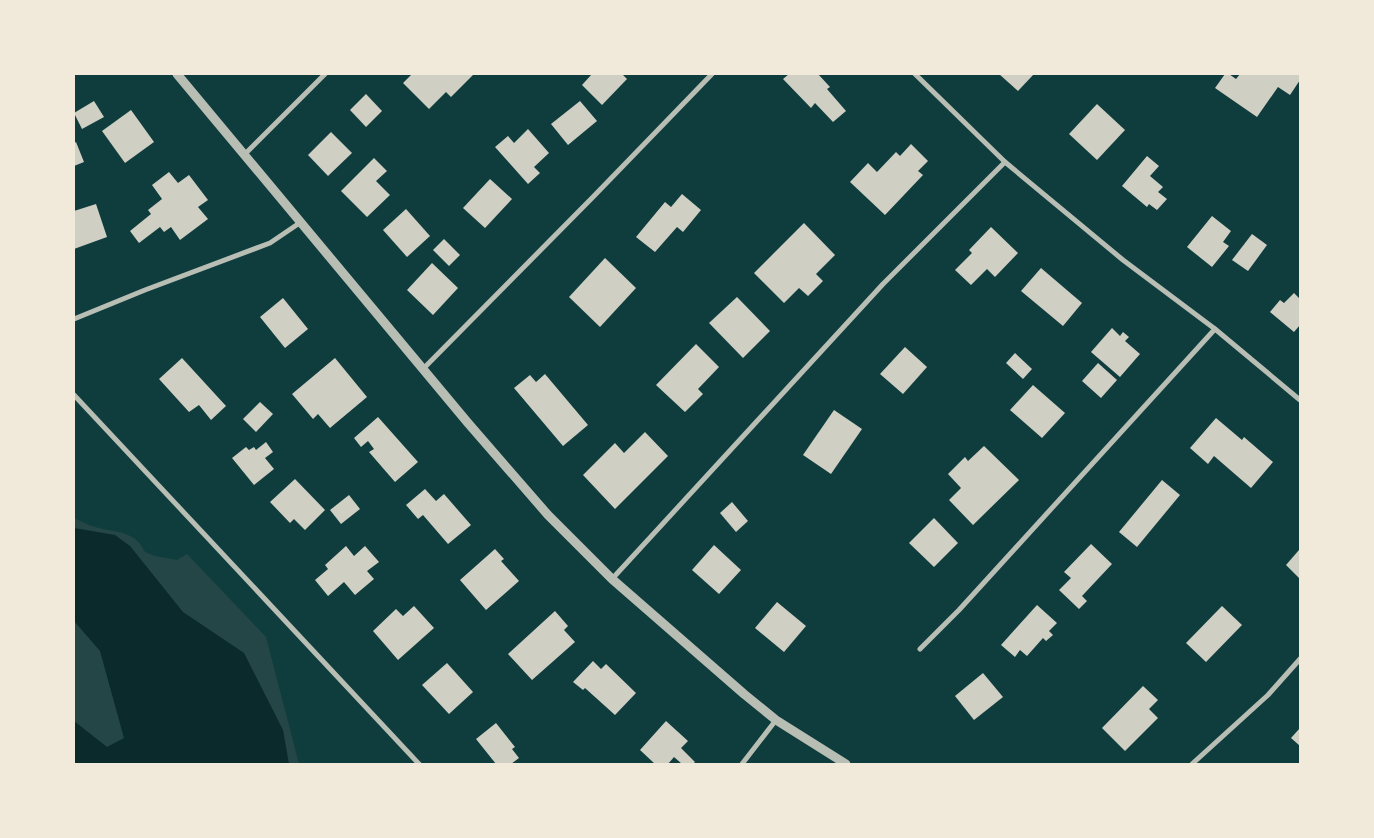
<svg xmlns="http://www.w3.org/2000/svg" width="1374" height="838" viewBox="0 0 1374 838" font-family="Literata,serif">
<rect width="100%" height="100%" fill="#0f3d3e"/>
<!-- green -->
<path fill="#244646" d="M74,518C81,521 88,525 95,527C116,533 135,530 145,552L155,556L177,560L187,554L266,637L299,764H74Z"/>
<!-- water -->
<path fill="#0a2a2b" d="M74,528L115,535L130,546L183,612L244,653L283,730L289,764H74V721L107,747L124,738L100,651L74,621Z"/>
<!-- building -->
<g fill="#cfcfc3">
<path d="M412,74H474L451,97L446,92L429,109L403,83Z"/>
<path d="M592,74H622L627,79L602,105L582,85Z"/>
<path d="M789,74H818L830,87L827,89L846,111L833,122L815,103L811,108L783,79Z"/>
<path d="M999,74H1034L1018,91Z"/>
<path d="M1225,74H1229L1236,79L1240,74H1300V80L1290,95L1278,87L1257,117L1215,88Z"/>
<path d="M366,94L382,111L366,127L350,110Z"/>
<path d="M94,101L104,117L82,129L74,113Z"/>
<path d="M580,101L597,121L568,145L551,124Z"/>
<path d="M1097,104L1125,130L1097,160L1069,134Z"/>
<path d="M131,110L154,142L125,163L102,131Z"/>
<path d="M528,129L549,153L534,167L540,173L528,184L495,147L508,136L514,143Z"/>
<path d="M331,132L352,153L328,176L308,155Z"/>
<path d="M76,142L84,162L74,166V143Z"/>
<path d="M911,144L928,161L918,171L923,175L885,215L850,182L868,163L877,172L896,152L900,156Z"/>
<path d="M1147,156L1159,166L1150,176L1163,187L1158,192L1167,199L1157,210L1149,204L1147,207L1122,186Z"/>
<path d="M374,158L387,171L376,181L390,195L367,217L341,191Z"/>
<path d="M169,172L178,183L189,175L208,200L198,207L208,219L180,240L171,227L164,232L160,227L139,243L130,231L151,214L148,210L162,199L152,185Z"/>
<path d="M490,179L512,199L485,228L463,208Z"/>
<path d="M682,194L701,210L683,232L677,227L655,252L636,237L665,202L671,207Z"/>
<path d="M96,204L107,237L74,249V211Z"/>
<path d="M406,209L430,236L407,257L383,230Z"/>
<path d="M1212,216L1231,231L1223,242L1229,246L1212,267L1187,247Z"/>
<path d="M804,223L835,255L816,274L823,281L808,296L799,288L784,303L754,273Z"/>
<path d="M991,227L1018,253L995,277L987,269L971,285L955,270L972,253L969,250Z"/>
<path d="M1252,234L1267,245L1248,271L1232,260Z"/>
<path d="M444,239L460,255L449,266L433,250Z"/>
<path d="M605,258L636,288L600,327L569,297Z"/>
<path d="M432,263L458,288L433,315L407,290Z"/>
<path d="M1041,268L1082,303L1063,326L1021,291Z"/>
<path d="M1294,293L1300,299V325L1294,332L1270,312L1280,300L1284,303Z"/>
<path d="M737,297L770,331L743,358L709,323Z"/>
<path d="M283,298L308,329L285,348L260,317Z"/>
<path d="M1112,328L1120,336L1123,332L1129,337L1125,341L1140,354L1120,377L1091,352Z"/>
<path d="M696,344L719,367L698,389L703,394L685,412L656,385Z"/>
<path d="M905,347L927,367L903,394L880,374Z"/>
<path d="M1015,353L1032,369L1023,379L1006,363Z"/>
<path d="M182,358L226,406L211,420L199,405L189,412L159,379Z"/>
<path d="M335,358L367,397L330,428L318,414L313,419L292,394Z"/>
<path d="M1098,363L1117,380L1101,398L1082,381Z"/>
<path d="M545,374L588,425L563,446L514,388L530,375L536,382Z"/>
<path d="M1033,385L1065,413L1042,438L1010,410Z"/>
<path d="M260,402L273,414L256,432L243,419Z"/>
<path d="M834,410L862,429L831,474L803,455Z"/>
<path d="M378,417L418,462L395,482L369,452L374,449L368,441L361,447L354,438Z"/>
<path d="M1216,418L1242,440L1244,437L1273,462L1251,488L1214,456L1208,464L1190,448Z"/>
<path d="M645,432L668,456L615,509L583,475L615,443L624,453Z"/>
<path d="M266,442L273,452L265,458L274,469L254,485L232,458L246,447L249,450L254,447L256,450Z"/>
<path d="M984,446L1019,480L973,525L949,500L961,488L948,474L965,457L968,461Z"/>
<path d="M295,479L325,510L305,530L294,519L290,523L270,502Z"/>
<path d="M1162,480L1180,495L1137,547L1119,532Z"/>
<path d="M425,489L436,501L444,494L471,525L448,544L423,515L418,519L406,505Z"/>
<path d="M349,495L360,509L341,524L330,510Z"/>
<path d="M732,502L748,521L736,532L720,513Z"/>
<path d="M934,518L958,543L934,567L909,543Z"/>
<path d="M1091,544L1112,564L1082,596L1087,601L1079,609L1059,590L1071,578L1064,572Z"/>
<path d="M714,545L741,570L719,594L692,570Z"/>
<path d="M346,546L354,556L365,546L379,562L367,571L374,579L355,595L344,582L328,596L315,580L328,569L325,565Z"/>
<path d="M495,549L504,559L501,561L519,581L486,610L460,580Z"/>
<path d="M1299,550L1300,551V579L1286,565Z"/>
<path d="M777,602L806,626L784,652L755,628Z"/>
<path d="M1037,605L1057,623L1049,631L1053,635L1046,641L1043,638L1027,656L1020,650L1015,657L1001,645Z"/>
<path d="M414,606L434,628L398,660L373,631L396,609L403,616Z"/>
<path d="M1222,606L1242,625L1206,662L1186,643Z"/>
<path d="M555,611L568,626L564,630L575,642L532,680L508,654Z"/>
<path d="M593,661L601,669L606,664L636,693L615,715L585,688L583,690L573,682Z"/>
<path d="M447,663L473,692L449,714L422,685Z"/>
<path d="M983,673L1003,697L974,720L955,696Z"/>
<path d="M1143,686L1158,700L1149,709L1158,718L1125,751L1102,728Z"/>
<path d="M666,721L688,741L681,748L695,762L693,764H682L674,757L668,764H655L640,750Z"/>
<path d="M496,723L515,747L512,749L519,758L511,764H500L499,763L496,764L476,739Z"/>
<path d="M1300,728V746L1291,738Z"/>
</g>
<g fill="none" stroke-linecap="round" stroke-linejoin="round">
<!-- minor -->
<g stroke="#b8beb3" stroke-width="5">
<path d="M915,74L1005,162L1123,260L1215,329L1300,400"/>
<path d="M245,154L325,74"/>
<path d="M74,319L145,290L270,243L301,222"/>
<path d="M424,368L593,197L712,74"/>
<path d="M74,395L419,764"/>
<path d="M612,579L883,284L1005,162"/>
<path d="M920,649L959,610L1215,329"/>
<path d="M742,764L776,720"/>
<path d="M1192,764L1268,695L1300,659"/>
</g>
<!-- tertiary -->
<path stroke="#b8beb3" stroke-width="9" d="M177,74L468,423L548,515L612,579L744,694L776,720L846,764"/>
</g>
<!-- border -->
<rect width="1374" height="838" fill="none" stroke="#f1e9da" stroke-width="150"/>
</svg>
